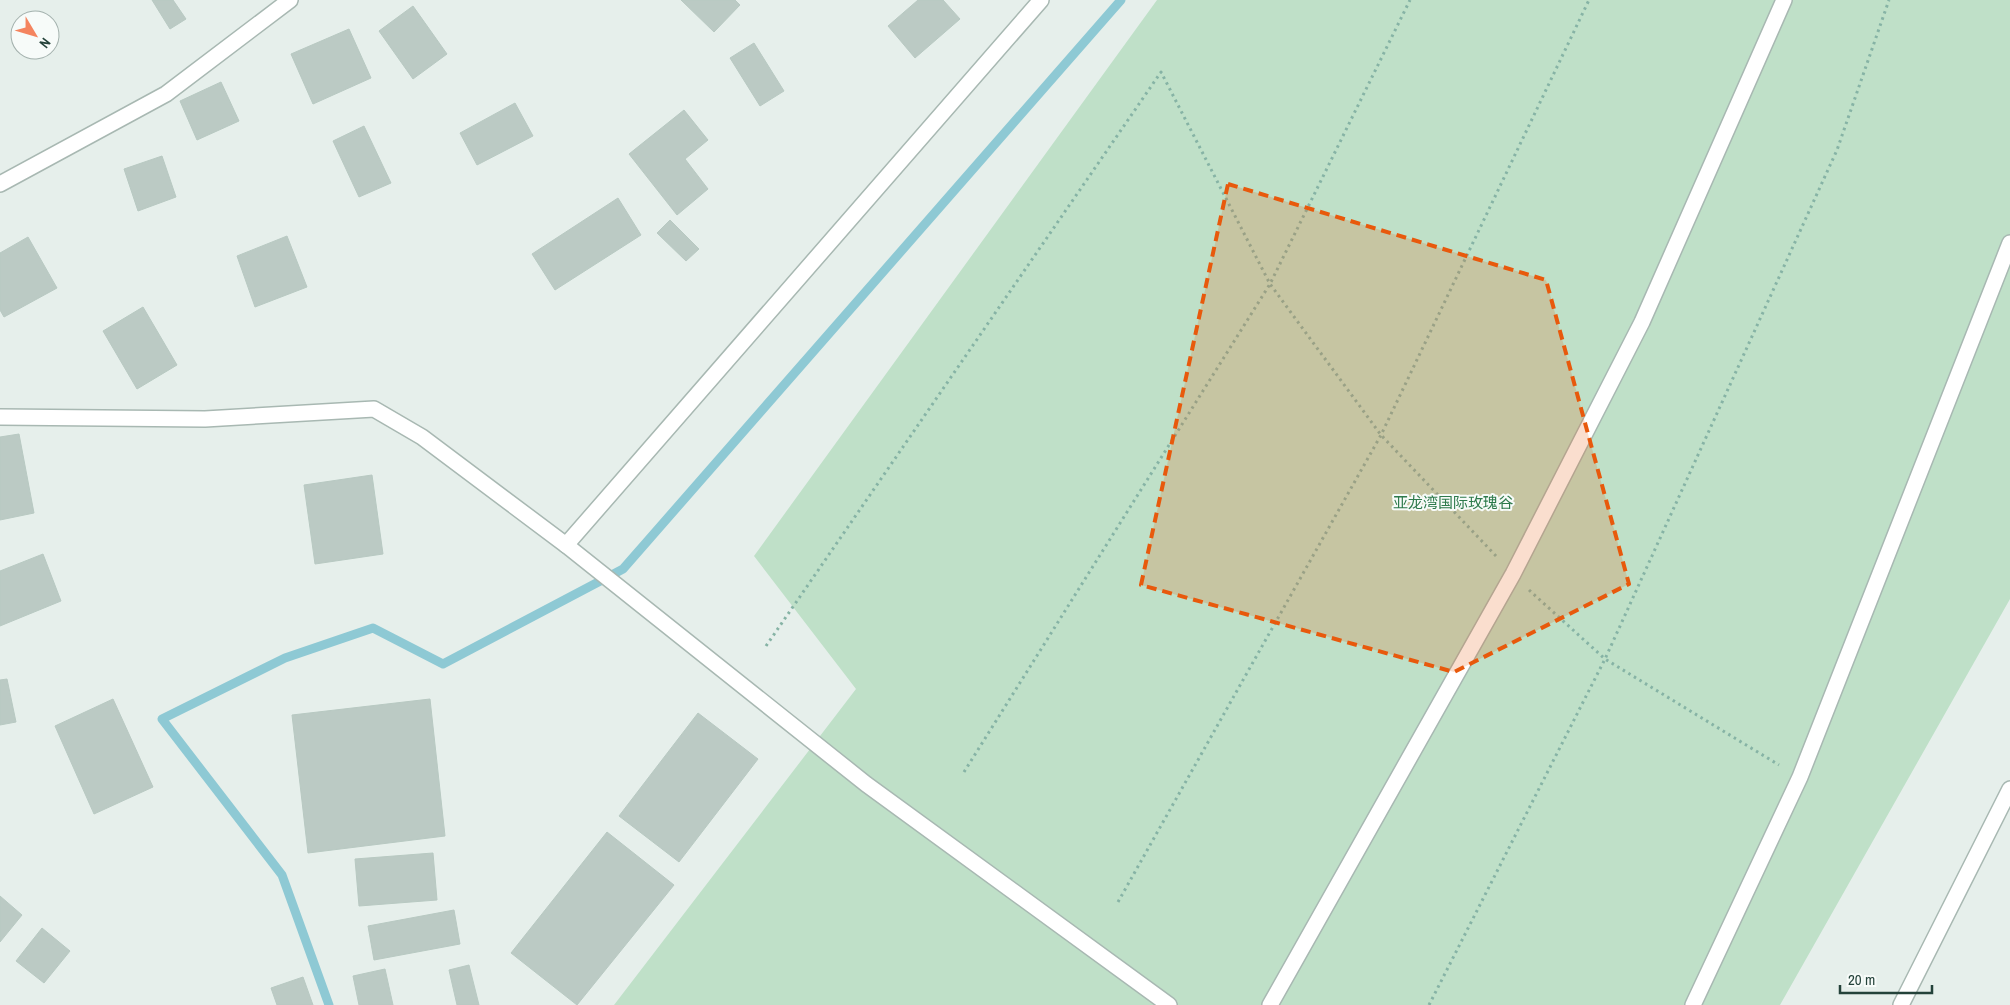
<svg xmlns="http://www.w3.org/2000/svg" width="2010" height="1005" viewBox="0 0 2010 1005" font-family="'Archivo Narrow','Noto Sans SC',sans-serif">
<rect width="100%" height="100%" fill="#e6efeb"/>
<!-- green -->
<path fill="#bfe0c8" d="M1157,0H2010V599L1780,1005H614L856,689L754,556Z"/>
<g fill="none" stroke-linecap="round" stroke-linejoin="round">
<!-- stream -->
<path stroke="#8ec9d4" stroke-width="9" d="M329,1005L282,875L162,719L285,658L373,628L443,664L623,569L1121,0"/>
</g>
<!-- building -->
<g fill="#bbcac4" stroke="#b8c9c2">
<path d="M152,0H173L186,19L170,29Z"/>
<path d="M681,0H735L740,5L714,32Z"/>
<path d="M918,0H943L960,19L915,58L888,26Z"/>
<path d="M413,6L447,54L413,79L379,31Z"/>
<path d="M349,29L371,78L313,104L291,54Z"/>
<path d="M754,43L784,91L760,106L730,58Z"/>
<path d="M221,82L239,121L197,140L180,101Z"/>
<path d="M515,103L533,136L477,165L460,133Z"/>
<path d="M684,110L708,140L685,159L708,189L677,215L629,154Z"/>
<path d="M364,126L391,183L359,197L333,141Z"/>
<path d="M162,156L176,197L138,211L124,169Z"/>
<path d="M618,198L641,235L555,290L532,254Z"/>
<path d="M670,220L699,249L686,261L657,233Z"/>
<path d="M287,236L307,287L255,307L237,256Z"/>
<path d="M28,237L57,288L4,317L0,310V253Z"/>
<path d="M143,307L177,365L137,389L103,331Z"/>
<path d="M19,434L34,513L0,520V437Z"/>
<path d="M372,475L383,554L315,564L304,485Z"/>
<path d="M43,554L61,601L0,626V571Z"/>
<path d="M7,679L16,722L0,725V680Z"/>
<path d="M113,699L153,787L94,814L55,726Z"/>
<path d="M430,699L445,836L308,853L292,715Z"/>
<path d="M698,713L758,759L679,862L619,816Z"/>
<path d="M607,832L674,885L577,1005L511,953Z"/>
<path d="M433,853L437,900L359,906L355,859Z"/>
<path d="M0,896L22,915L0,942Z"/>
<path d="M454,910L460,944L374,960L368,926Z"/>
<path d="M42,928L70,951L44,983L16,961Z"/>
<path d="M469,965L479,1005H457L449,970Z"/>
<path d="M385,969L393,1005H359L353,976Z"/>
<path d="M303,977L313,1005H277L271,988Z"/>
</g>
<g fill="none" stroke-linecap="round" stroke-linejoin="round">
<!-- minor casing -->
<g stroke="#a8b8b2" stroke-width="18">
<g id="minor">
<path d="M0,184L166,94L290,0"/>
<path d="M0,417L205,419L374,409L422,437L566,545L866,784L1169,1005"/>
<path d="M566,545L1041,0"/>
<path d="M1270,1005L1513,574L1642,322L1784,0"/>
<path d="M1693,1005L1800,777L2010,243"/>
<path d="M1901,1005L2010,789"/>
</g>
</g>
<!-- path -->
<g stroke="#86b3a5" stroke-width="3" stroke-dasharray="2.5 4" stroke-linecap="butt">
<path d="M1529,590L1605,659L1779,765"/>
<path d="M766,646L1161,72L1270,284L1381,435L1497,557"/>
<path d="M964,772L1270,284L1410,0"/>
<path d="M1118,902L1381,435L1589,0"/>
<path d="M1429,1005L1605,659L1837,150L1889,0"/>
</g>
<!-- minor -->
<use href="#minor" stroke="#fff" stroke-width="15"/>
</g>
<!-- marked area -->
<path fill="#e8590c" fill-opacity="0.2" stroke="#e8590c" stroke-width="4" stroke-dasharray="10 6" stroke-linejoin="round" d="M1228,184L1546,280L1629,584L1454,672L1141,585Z"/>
<g text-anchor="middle" stroke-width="4" stroke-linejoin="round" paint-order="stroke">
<!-- park labels -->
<g font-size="15" fill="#2d7a4b" stroke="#f7fbf9">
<text x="1453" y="508">亚龙湾国际玫瑰谷</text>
</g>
</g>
<!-- north arrow -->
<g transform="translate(35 35) rotate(128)"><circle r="24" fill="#f7fbf9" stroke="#a3b1ad"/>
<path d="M0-4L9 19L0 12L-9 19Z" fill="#f4845f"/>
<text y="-8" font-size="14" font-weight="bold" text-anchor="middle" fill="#24423a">N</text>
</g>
<!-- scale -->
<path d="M1840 985v8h92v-8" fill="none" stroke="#24423a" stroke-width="2.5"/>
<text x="1848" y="985" font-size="15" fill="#24423a" stroke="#f7fbf9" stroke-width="4" paint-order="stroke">20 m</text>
</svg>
